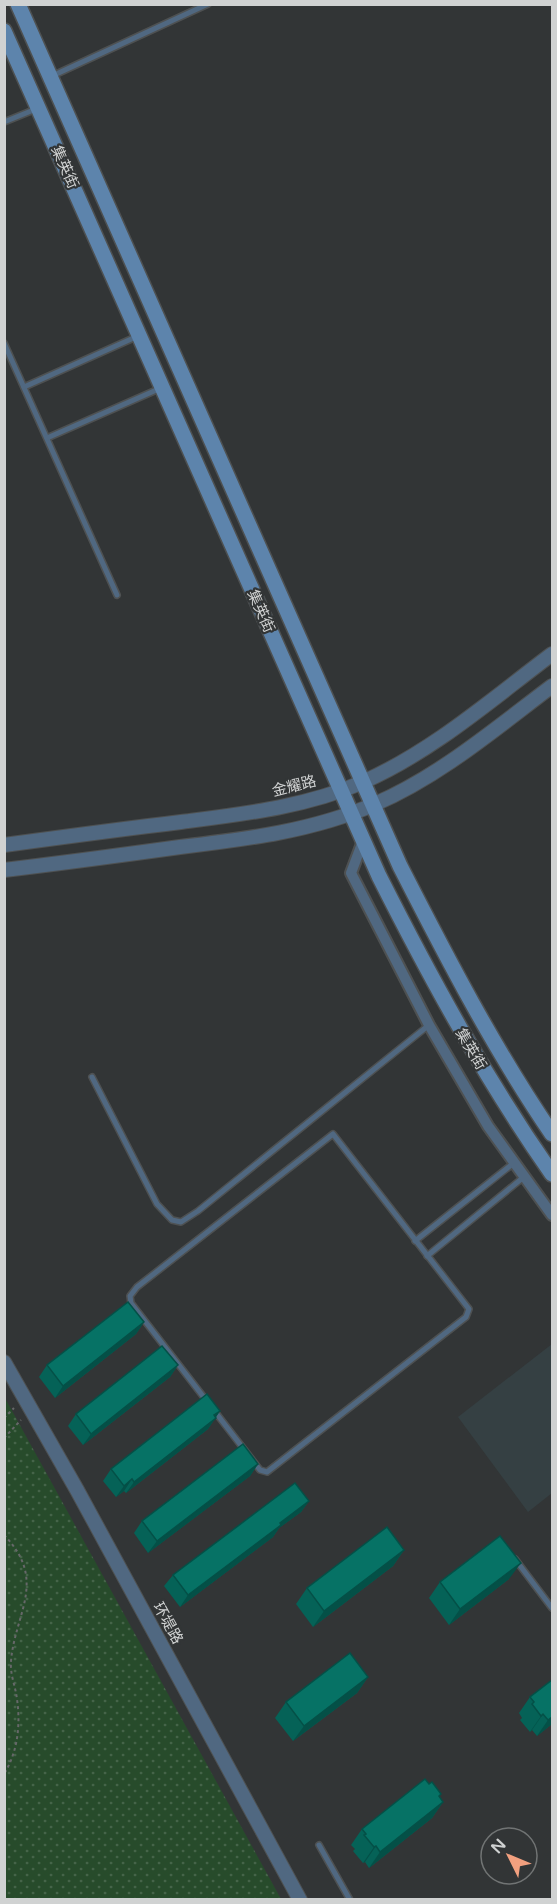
<svg xmlns="http://www.w3.org/2000/svg" width="557" height="1904" viewBox="0 0 557 1904" font-family="'Varela Round','Noto Sans SC',sans-serif">
<defs>
<pattern id="park-dots" width="8" height="8" patternUnits="userSpaceOnUse" patternTransform="scale(1.5)"><rect width="8" height="8" fill="#274b2b"/><path d="M2 2h.1M6 6h.1" fill="none" stroke="#456449" stroke-width="1.8" stroke-linecap="round"/></pattern>
</defs>
<rect width="100%" height="100%" fill="#323536"/>
<!-- built -->
<path fill="#354043" d="M552,1344V1493L528,1512L458,1417Z"/>
<!-- park -->
<path fill="url(#park-dots)" d="M5,1398L281,1899H5Z"/>
<g fill="none" stroke-linecap="round" stroke-linejoin="round">
<!-- service casing -->
<g stroke="#4e5152" stroke-width="8">
<g id="service">
<path d="M52,76L208,4"/>
<path d="M4,122L36,109"/>
<path d="M4,343L117,595"/>
<path d="M24,387L138,336"/>
<path d="M47,438L161,388"/>
<path d="M92,1077L157,1204L172,1220L181,1222L198,1211L429,1025"/>
<path d="M333,1134L469,1309L466,1317L267,1472L260,1470L131,1303L130,1296L137,1287Z"/>
<path d="M415,1241L515,1162"/>
<path d="M427,1256L525,1176"/>
<path d="M515,1559L552,1608"/>
<path d="M319,1845L350,1900"/>
</g>
</g>
<!-- minor casing -->
<g stroke="#4e5152" stroke-width="14">
<path id="minor" d="M363,841L351,873L429,1025L488,1126L552,1215"/>
</g>
<!-- tertiary casing -->
<g stroke="#4e5152" stroke-width="16">
<g id="tertiary">
<path d="M4,845C63,837 122,829 181,822C243,814 306,807 363,782C433,751 492,699 552,654"/>
<path d="M4,870C63,863 122,855 180,847C247,839 313,831 375,804C440,776 496,728 552,686"/>
<path d="M4,1362L77,1490L300,1900"/>
</g>
</g>
<!-- secondary casing -->
<g stroke="#4e5152" stroke-width="18">
<g id="secondary">
<path d="M18,4L400,866C447,958 494,1049 552,1134"/>
<path d="M4,31L379,876C432,981 485,1078 552,1174"/>
</g>
</g>
<!-- path -->
<g stroke="#666869" stroke-width="2" stroke-dasharray="3 3" stroke-linecap="butt">
<path d="M4,1418L14,1408"/>
<path d="M4,1438L21,1420"/>
<path d="M4,1535C48,1580 15,1613 11,1661C10,1672 14,1683 16,1693C21,1720 19,1750 4,1774"/>
</g>
<!-- service -->
<use href="#service" stroke="#506881" stroke-width="5"/>
<!-- minor -->
<use href="#minor" stroke="#506881" stroke-width="10"/>
<!-- tertiary -->
<use href="#tertiary" stroke="#506881" stroke-width="14"/>
<!-- secondary -->
<use href="#secondary" stroke="#5d84ac" stroke-width="15"/>
</g>
<!-- wall -->
<g fill="#056257">
<path d="M144,1322L136,1334L55,1398L39,1377L47,1365Z"/>
<path d="M178,1365L170,1377L83,1445L68,1426L76,1414Z"/>
<path d="M220,1411L208,1429L126,1493L124,1491L116,1497L103,1481L111,1469Z"/>
<path d="M258,1464L250,1476L148,1553L134,1533L142,1521Z"/>
<path d="M309,1501L301,1512L279,1528L273,1537L180,1607L164,1586L173,1575Z"/>
<path d="M404,1550L393,1566L313,1627L296,1604L307,1588Z"/>
<path d="M509,1579L449,1625L429,1598L440,1582Z"/>
<path d="M368,1677L357,1693L293,1741L275,1718L286,1702Z"/>
<path d="M530,1697L552,1724L537,1736L532,1730L530,1732L520,1720L522,1718L519,1713Z"/>
<path d="M429,1784L441,1794L439,1797L443,1802L432,1818L369,1868L365,1862L363,1863L353,1851L355,1849L351,1845L362,1829Z"/>
</g>
<!-- shaded-wall -->
<g fill="#045047">
<path d="M144,1322L136,1334L55,1398L63,1386Z"/>
<path d="M178,1365L170,1377L83,1445L91,1434Z"/>
<path d="M220,1411L208,1429L126,1493L134,1482Z"/>
<path d="M258,1464L250,1476L148,1553L157,1541Z"/>
<path d="M132,1479L124,1491L116,1497L124,1486Z"/>
<path d="M309,1501L301,1512L279,1528L273,1537L180,1607L188,1595Z"/>
<path d="M404,1550L393,1566L313,1627L324,1611Z"/>
<path d="M521,1563L509,1579L449,1625L460,1609Z"/>
<path d="M368,1677L357,1693L293,1741L304,1726Z"/>
<path d="M543,1714L532,1730L530,1732L541,1716Z"/>
<path d="M552,1717V1724L537,1736L548,1720Z"/>
<path d="M443,1802L432,1818L369,1868L380,1852Z"/>
<path d="M376,1846L365,1862L363,1863L374,1847Z"/>
</g>
<!-- building -->
<g fill="#067265" stroke="#045047" stroke-width="1.5">
<path d="M128,1302L144,1322L63,1386L47,1365Z"/>
<path d="M162,1346L178,1365L91,1434L76,1414Z"/>
<path d="M207,1394L220,1411L214,1415L216,1418L134,1482L132,1479L124,1486L111,1469Z"/>
<path d="M243,1444L258,1464L157,1541L142,1521Z"/>
<path d="M295,1483L309,1501L280,1523L281,1525L188,1595L173,1575Z"/>
<path d="M387,1527L404,1550L324,1611L307,1588Z"/>
<path d="M500,1536L521,1563L460,1609L440,1582Z"/>
<path d="M350,1653L368,1677L304,1726L286,1702Z"/>
<path d="M552,1680V1717L548,1720L543,1714L541,1716L532,1704L534,1702L530,1697Z"/>
<path d="M425,1779L429,1784L432,1782L441,1794L439,1796L443,1802L380,1852L376,1846L374,1847L364,1835L366,1834L362,1829Z"/>
</g>
<g text-anchor="middle" stroke-width="4.5" stroke-linejoin="round" paint-order="stroke">
<!-- street labels -->
<g font-size="15" fill="#d0d2d2" stroke="#323536">
<text transform="translate(65 167) rotate(66)" y="5">集英街</text>
<text transform="translate(261 611) rotate(66)" y="5">集英街</text>
<text transform="translate(294 786) rotate(-14)" y="5">金耀路</text>
<text transform="translate(471 1049) rotate(59)" y="5">集英街</text>
<text transform="translate(168 1623) rotate(61)" y="5">环堤路</text>
</g>
</g>
<!-- border -->
<rect width="557" height="1904" fill="none" stroke="#d0d2d2" stroke-width="12"/>
<!-- north arrow -->
<g transform="translate(509 1856) rotate(313)"><circle r="28" fill="#323536" stroke="#717474" stroke-width="1.5"/>
<path d="M0-4.5L10 22L0 15L-10 22Z" fill="#f2a07f"/>
<text y="-9" font-size="16" font-weight="bold" text-anchor="middle" fill="#d0d2d2">N</text>
</g>
</svg>
